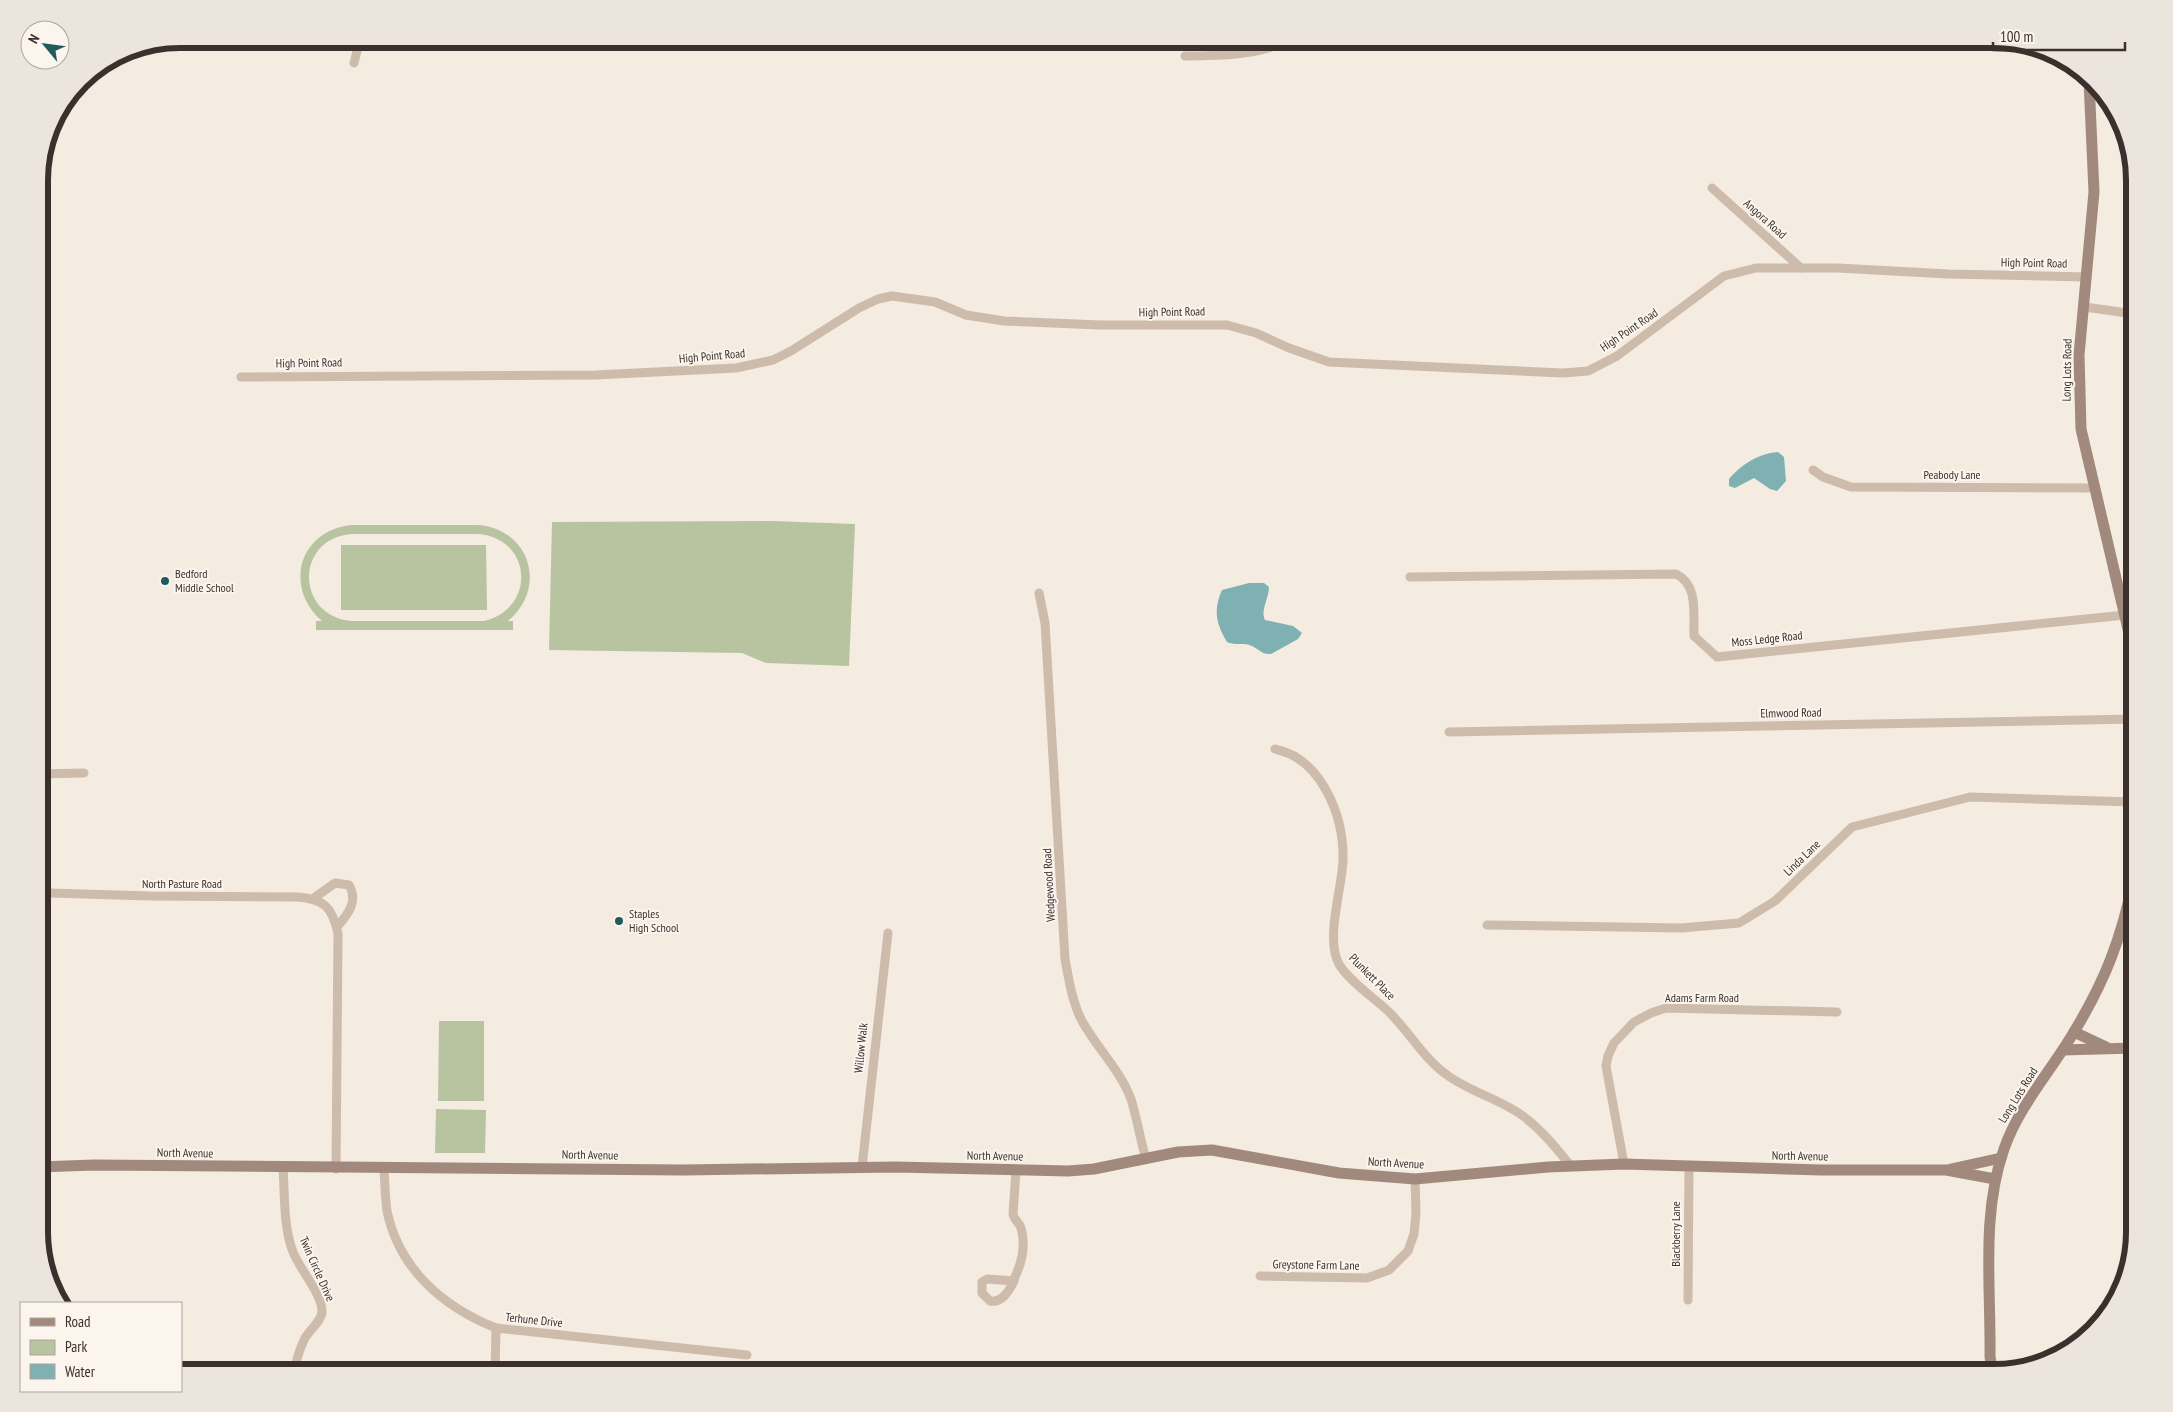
<svg xmlns="http://www.w3.org/2000/svg" width="2173" height="1412" viewBox="0 0 2173 1412" font-family="'PT Sans Narrow',sans-serif">
<rect width="100%" height="100%" fill="#f4ebe1"/>
<!-- green -->
<g fill="#b8c4a0" fill-rule="evenodd">
<path d="M772,521L855,524L849,666L766,663L742,653L549,650L552,522Z"/>
<path d="M352,525H478C530,529 548,588 508,621H513V630H316V621H322C283,587 299,530 352,525ZM351,534H478C532,538 537,608 484,621H351C295,615 295,539 351,534Z"/>
<path d="M341,545H486L487,610H341Z"/>
<path d="M439,1021H484V1101H438Z"/>
<path d="M436,1109L486,1110L485,1153H435Z"/>
<path d="M1687,1363L1780,1364V1373H1675V1370Z"/>
</g>
<!-- water -->
<g fill="#7fb0b2">
<path d="M1778,452L1784,457L1786,481L1777,491L1770,489L1754,478L1735,488L1729,486V479C1742,464 1757,454 1778,452Z"/>
<path d="M1249,583H1264L1269,587C1269,598 1260,611 1265,620L1293,626L1302,633L1298,639L1271,654C1262,655 1259,649 1252,646C1244,642 1236,646 1227,642C1216,624 1213,610 1222,590Z"/>
</g>
<g fill="none" stroke-linecap="round" stroke-linejoin="round">
<!-- street -->
<g stroke="#cdbbac" stroke-width="9">
<path d="M1185,56C1212,56 1265,56 1287,39"/>
<path d="M354,63L360,39"/>
<path d="M1712,188L1801,268"/>
<path d="M2085,307L2134,314"/>
<path d="M39,363L45,364"/>
<path d="M241,377L596,375L736,368L773,360L791,351L859,308L878,299L892,296L935,302L966,315L1004,321L1100,325H1227L1256,333L1289,348L1329,362L1563,373L1588,371L1617,356L1724,276L1756,268H1838L1948,274L2086,277"/>
<path d="M1813,470L1823,477L1851,487L2095,488"/>
<path d="M1410,577L1676,574C1699,585 1693,615 1694,636L1717,657L2125,615"/>
<path d="M1039,593L1045,623L1065,959C1069,980 1072,1002 1082,1021C1097,1048 1120,1070 1131,1099C1137,1118 1140,1139 1146,1159"/>
<path d="M1449,732L2134,719"/>
<path d="M1275,749C1322,759 1344,816 1343,860C1342,889 1325,939 1339,964C1348,980 1374,998 1388,1011C1408,1030 1424,1059 1447,1075C1470,1092 1500,1099 1523,1116C1542,1130 1556,1148 1570,1165"/>
<path d="M39,774L84,773"/>
<path d="M50,893L150,896L298,897C324,899 332,907 338,933L336,1169"/>
<path d="M314,898L335,883L349,885C359,902 347,915 337,927"/>
<path d="M1487,925L1681,928L1739,923L1775,901L1852,827L1970,797L2134,802"/>
<path d="M1624,1164L1606,1066L1608,1056L1614,1043L1634,1022L1651,1013L1666,1008L1837,1012"/>
<path d="M862,1167L888,933"/>
<path d="M283,1168C285,1195 283,1226 293,1252C299,1268 322,1294 322,1311C322,1321 308,1331 304,1340C299,1351 295,1361 295,1373"/>
<path d="M384,1169C385,1183 385,1197 387,1211C399,1269 443,1307 496,1328L747,1355"/>
<path d="M1260,1276L1367,1278L1389,1270L1408,1251L1414,1234L1416,1213L1415,1179"/>
<path d="M1014,1281L987,1279L982,1282V1293L990,1301C1002,1303 1009,1291 1014,1281V1279C1022,1263 1026,1245 1021,1228C1019,1222 1014,1220 1013,1214L1016,1171"/>
<path d="M1688,1300L1689,1168"/>
<path d="M495,1373L496,1328"/>
</g>
<!-- secondary -->
<g stroke="#a18a7d" stroke-width="11">
<path d="M2089,81L2094,192L2079,355L2081,429L2134,655"/>
<path d="M2074,1032L2106,1047"/>
<path d="M2063,1050L2134,1048"/>
<path d="M39,1167L94,1165L684,1170L895,1167L1068,1171L1094,1169L1178,1152L1212,1150L1339,1173L1415,1179L1548,1167L1624,1164L1821,1170H1946L1995,1179"/>
<path d="M1951,1169L2001,1158"/>
<path d="M1992,1373L1990,1356C1991,1288 1981,1214 2004,1149C2019,1106 2051,1071 2074,1032C2106,979 2121,939 2134,878"/>
</g>
</g>
<!-- markers -->
<g fill="#1f5a5e" stroke="#fbf5ee" stroke-width="2">
<circle cx="165" cy="581" r="5"/>
<circle cx="619" cy="921" r="5"/>
</g>
<g text-anchor="middle" stroke-width="4" stroke-linejoin="round" paint-order="stroke">
<!-- street labels -->
<g font-size="12" fill="#3b302b" stroke="#fbf5ee">
<text transform="translate(1765 219) rotate(42)" y="4">Angora Road</text>
<text transform="translate(2034 263) rotate(1)" y="4">High Point Road</text>
<text transform="translate(1172 312) rotate(-1)" y="4">High Point Road</text>
<text transform="translate(1629 330) rotate(-34)" y="4">High Point Road</text>
<text transform="translate(712 356) rotate(-5)" y="4">High Point Road</text>
<text transform="translate(309 363) rotate(-1)" y="4">High Point Road</text>
<text transform="translate(2067 370) rotate(-89)" y="4">Long Lots Road</text>
<text x="1952" y="479">Peabody Lane</text>
<text transform="translate(1767 639) rotate(-6)" y="4">Moss Ledge Road</text>
<text transform="translate(1791 713) rotate(-1)" y="4">Elmwood Road</text>
<text transform="translate(1802 858) rotate(-44)" y="4">Linda Lane</text>
<text x="182" y="888">North Pasture Road</text>
<text transform="translate(1049 885) rotate(-93)" y="4">Wedgewood Road</text>
<text transform="translate(1372 977) rotate(45)" y="4">Plunkett Place</text>
<text x="1702" y="1002">Adams Farm Road</text>
<text transform="translate(861 1048) rotate(-84)" y="4">Willow Walk</text>
<text transform="translate(2018 1095) rotate(-58)" y="4">Long Lots Road</text>
<text transform="translate(185 1153) rotate(1)" y="4">North Avenue</text>
<text transform="translate(590 1155) rotate(1)" y="4">North Avenue</text>
<text transform="translate(995 1156) rotate(1)" y="4">North Avenue</text>
<text transform="translate(1800 1156) rotate(1)" y="4">North Avenue</text>
<text transform="translate(1396 1163) rotate(3)" y="4">North Avenue</text>
<text transform="translate(1676 1234) rotate(-90)" y="4">Blackberry Lane</text>
<text transform="translate(1316 1265) rotate(1)" y="4">Greystone Farm Lane</text>
<text transform="translate(317 1269) rotate(66)" y="4">Twin Circle Drive</text>
<text transform="translate(534 1320) rotate(6)" y="4">Terhune Drive</text>
</g>
<!-- poi labels -->
<g font-size="12" fill="#3b302b" stroke="#fbf5ee" text-anchor="start">
<text x="175" y="578">Bedford<tspan x="175" dy="14">Middle School</tspan></text>
<text x="629" y="918">Staples<tspan x="629" dy="14">High School</tspan></text>
</g>
</g>
<!-- crop -->
<path d="M0 0H2173V1412H0ZM180 48H1994A132 132 0 0 1 2126 180V1232A132 132 0 0 1 1994 1364H180A132 132 0 0 1 48 1232V180A132 132 0 0 1 180 48Z" fill="#ece5de" fill-rule="evenodd"/>
<path fill="none" stroke="#3b302b" stroke-width="6" d="M180 48H1994A132 132 0 0 1 2126 180V1232A132 132 0 0 1 1994 1364H180A132 132 0 0 1 48 1232V180A132 132 0 0 1 180 48Z"/>
<!-- legend -->
<rect x="20" y="1302" width="162" height="90" fill="#fbf5ee" stroke="#aea6a0"/>
<rect x="30" y="1318" width="25" height="8" fill="#a18a7d" stroke="#aea6a0"/>
<text x="65" y="1327" font-size="15" fill="#3b302b">Road</text>
<rect x="30" y="1340" width="25" height="15" fill="#b8c4a0" stroke="#aea6a0"/>
<text x="65" y="1352" font-size="15" fill="#3b302b">Park</text>
<rect x="30" y="1364" width="25" height="15" fill="#7fb0b2" stroke="#aea6a0"/>
<text x="65" y="1377" font-size="15" fill="#3b302b">Water</text>
<!-- north arrow -->
<g transform="translate(45 45) rotate(299)"><circle r="24" fill="#fbf5ee" stroke="#aea6a0"/>
<path d="M0-4L9 19L0 12L-9 19Z" fill="#1f5a5e"/>
<text y="-8" font-size="14" font-weight="bold" text-anchor="middle" fill="#3b302b">N</text>
</g>
<!-- scale -->
<path d="M1993 42v8h132v-8" fill="none" stroke="#3b302b" stroke-width="2.5"/>
<text x="2000" y="42" font-size="15" fill="#3b302b" stroke="#fbf5ee" stroke-width="4" paint-order="stroke">100 m</text>
</svg>
